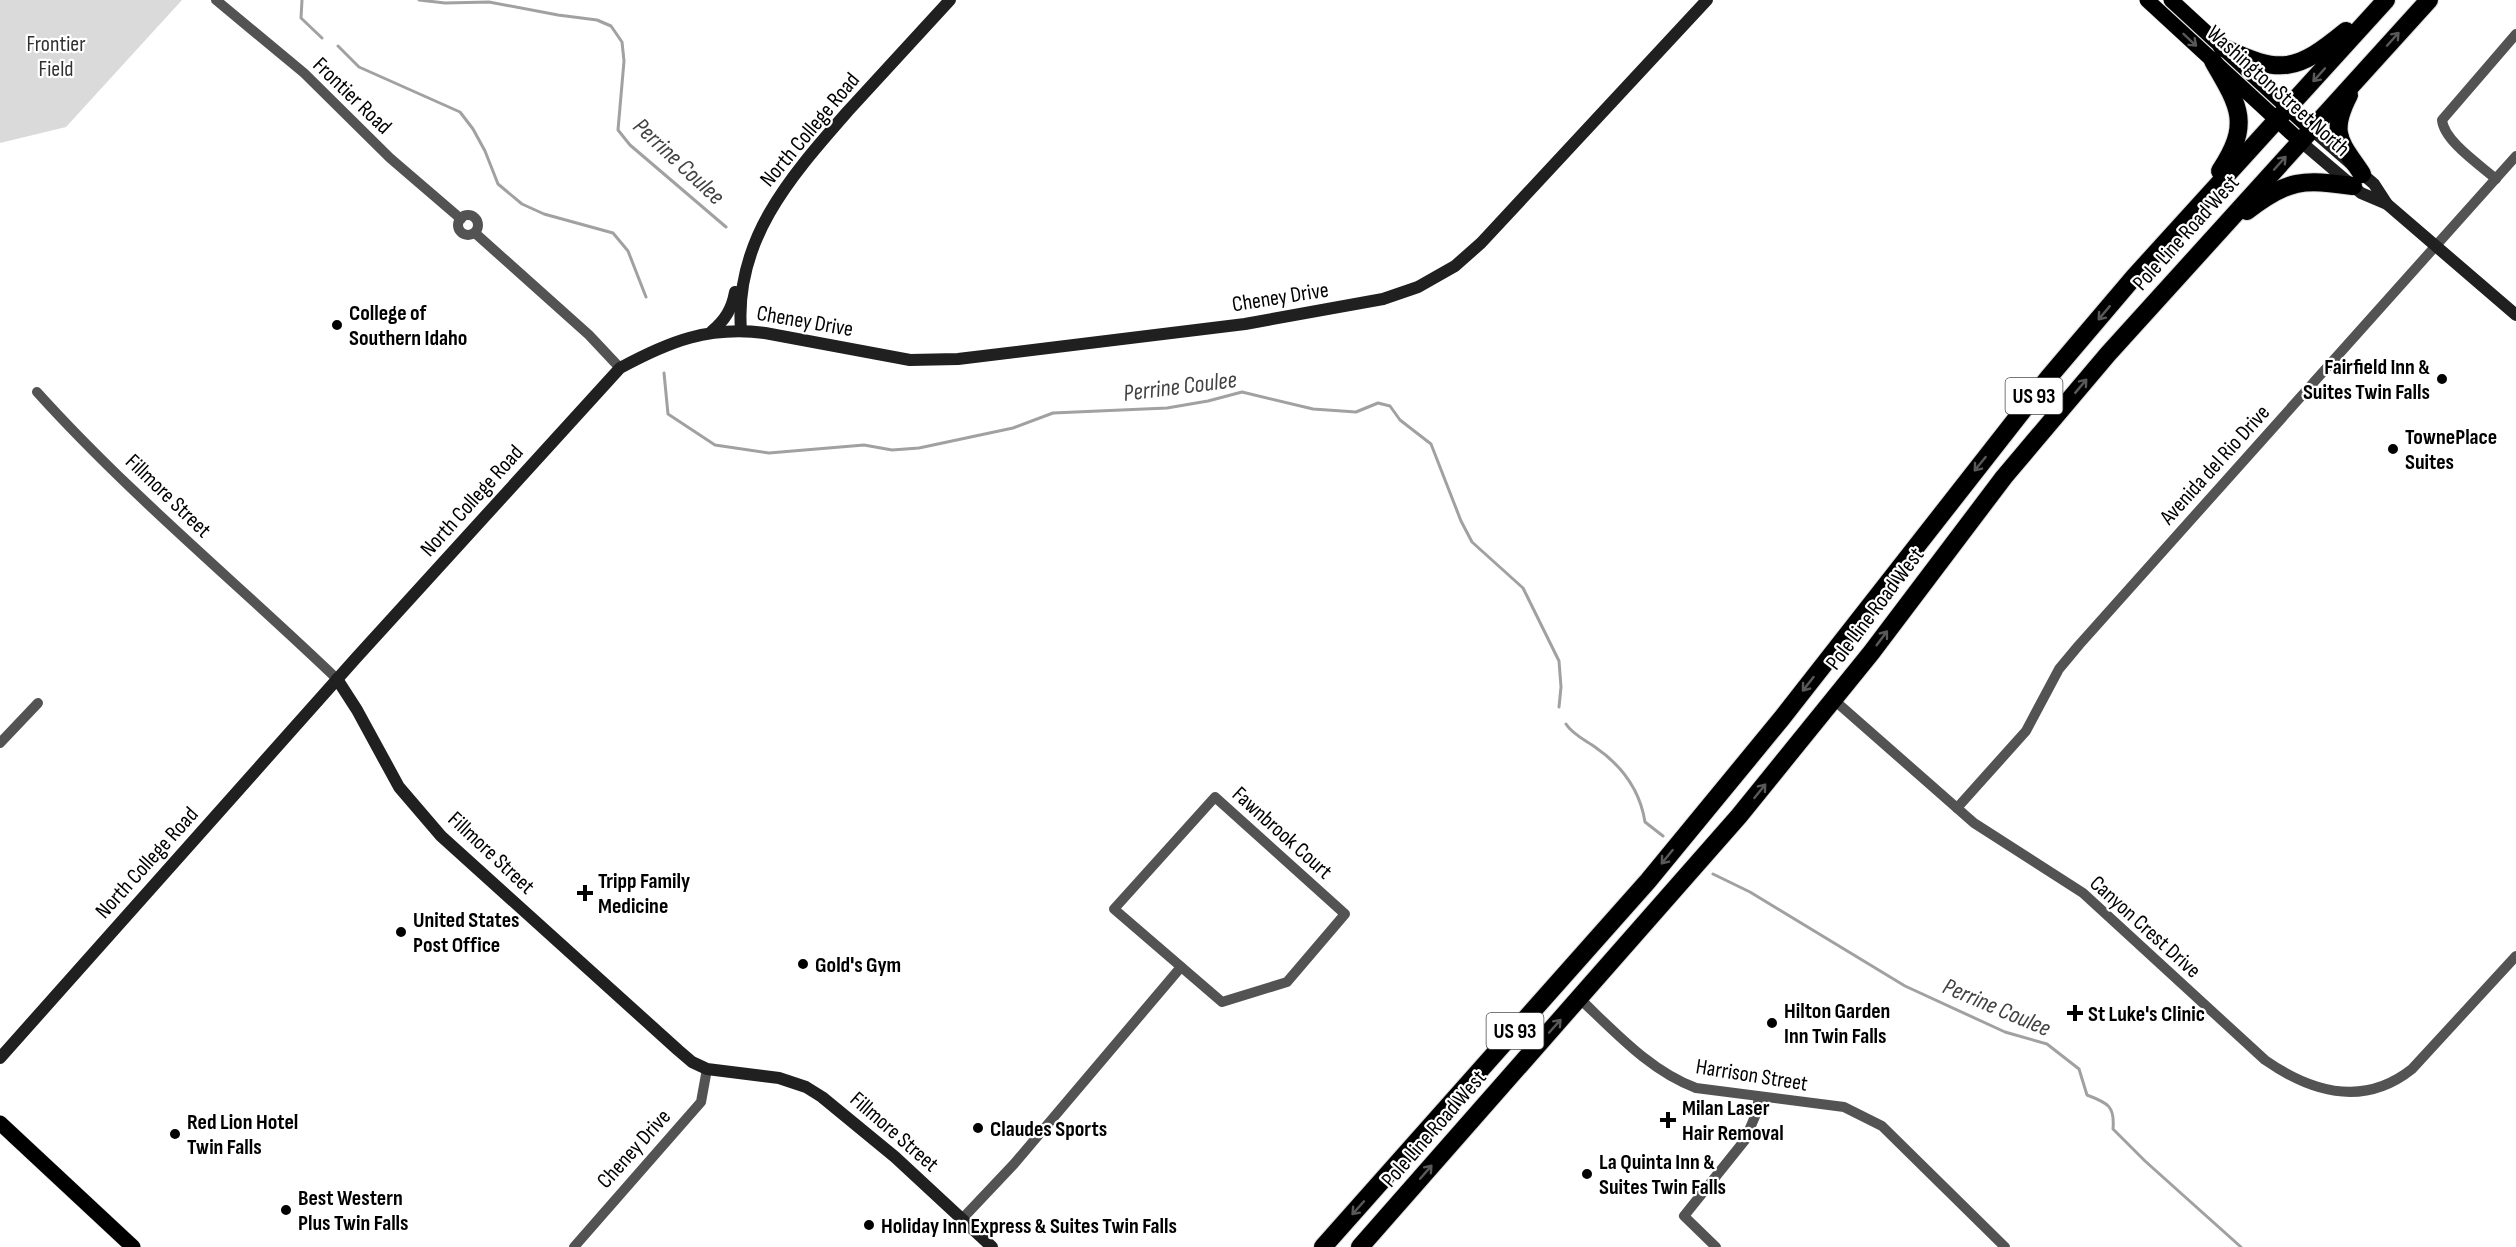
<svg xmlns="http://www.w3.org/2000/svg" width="2516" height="1247" viewBox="0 0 2516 1247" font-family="'Sofia Sans Condensed',sans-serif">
<rect width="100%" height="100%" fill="#fff"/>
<!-- green -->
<path fill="#dadada" d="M0,0H182L66,127L0,143Z"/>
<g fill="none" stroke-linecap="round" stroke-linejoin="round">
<!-- stream -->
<g stroke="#a1a1a1" stroke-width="3">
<path d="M302,0L301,18L322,38"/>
<path d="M419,0L445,3L489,2L558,15L597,20L611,26L622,42L624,61L618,130L630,145L726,227"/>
<path d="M338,46L359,67L460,112L473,129L485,151L498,184L522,204L544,214L613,233L628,251L646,297"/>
<path d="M664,373L668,414L715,445L769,453L864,445L892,450L919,448L1013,428L1053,413L1167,408L1208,401L1242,392L1313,409L1356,412L1378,403L1390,406L1400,420L1431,444L1461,521L1472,542L1523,588L1559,661L1561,687L1559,707"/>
<path d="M1566,724C1572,734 1585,740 1595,747C1621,765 1640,790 1645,822L1663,836"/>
<path d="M1713,874L1750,892L1905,986L2005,1032L2047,1044L2079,1069L2087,1095C2108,1103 2115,1106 2113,1129L2145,1161L2241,1247"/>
</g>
<!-- primary casing -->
<g stroke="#dbdbdb" stroke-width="16">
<g id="primary">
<path d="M2147,0L2300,141"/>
<path d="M2171,0L2311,129"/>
<path d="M0,1123L133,1247"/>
</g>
</g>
<!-- highway casing -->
<g stroke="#dbdbdb" stroke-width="20">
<g id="highway">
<path d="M2222,47C2281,75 2296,72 2346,31"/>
<path d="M2213,61C2240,107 2251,124 2220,171"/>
<path d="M2349,95C2329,134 2340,141 2362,174"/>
<path d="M2247,211C2288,179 2303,179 2353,186"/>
<path d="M1323,1247L1648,881L1782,718L2049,377L2134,277L2386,0"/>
<path d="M1360,1247L1739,816L1871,653L2004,477L2108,354L2429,0"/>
</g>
</g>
<!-- street -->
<g stroke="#535353" stroke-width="10">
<path d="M216,0L304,73L390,158L461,219"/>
<path d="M2496,179C2480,165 2444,141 2442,120L2516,34"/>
<circle cx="468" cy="225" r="10"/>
<path d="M475,233L589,335L620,368"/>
<path d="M37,392C130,495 237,583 337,679"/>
<path d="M1834,700L1974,823L2083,893L2265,1060C2311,1092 2363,1108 2412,1069L2516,956"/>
<path d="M0,743L38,703"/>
<path d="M1215,797L1345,914L1287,982L1222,1002L1114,909Z"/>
<path d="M1957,808L2026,731L2059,669L2079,645L2516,156"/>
<path d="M1579,998C1615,1032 1650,1071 1696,1088L1844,1107L1882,1126L2005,1247"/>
<path d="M962,1219L1014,1164L1181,967"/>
<path d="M574,1247L701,1102L707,1069"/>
<path d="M1716,1247L1684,1216L1745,1140L1756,1114L1759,1097"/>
</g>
<!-- secondary -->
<g stroke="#202020" stroke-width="12">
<path d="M2311,129L2374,184L2387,204L2516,315"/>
<path d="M2300,141L2361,193L2387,204"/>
<path d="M741,330C734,239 792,175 848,111C882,74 916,37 950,0"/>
<path d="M712,331C725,320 732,309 735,292"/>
<path d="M337,679L357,710L399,787L441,836L678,1050L692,1062L707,1069L779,1078L806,1087L822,1097L895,1157L992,1247"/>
<path d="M0,1058L356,658L620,368C670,341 708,326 765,333L910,360L958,359L1245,324L1383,299L1418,287L1455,266L1481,243L1707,0"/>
</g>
<!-- primary -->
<use href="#primary" stroke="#000" stroke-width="15"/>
<!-- highway -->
<use href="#highway" stroke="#000" stroke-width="18"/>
</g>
<!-- one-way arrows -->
<defs><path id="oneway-shaft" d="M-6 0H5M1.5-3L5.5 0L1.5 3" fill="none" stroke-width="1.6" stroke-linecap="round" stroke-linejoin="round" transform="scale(1.5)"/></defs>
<g stroke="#595959">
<use href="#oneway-shaft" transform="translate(2393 39) rotate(-48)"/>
<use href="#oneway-shaft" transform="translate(2190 40) rotate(43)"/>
<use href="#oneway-shaft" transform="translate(2319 75) rotate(132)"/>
<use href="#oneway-shaft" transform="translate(2280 163) rotate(-48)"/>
<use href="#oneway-shaft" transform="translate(2104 313) rotate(130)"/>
<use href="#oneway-shaft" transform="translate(2081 386) rotate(-50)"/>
<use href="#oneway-shaft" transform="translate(1980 464) rotate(129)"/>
<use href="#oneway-shaft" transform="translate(1882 638) rotate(-53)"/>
<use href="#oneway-shaft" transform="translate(1808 684) rotate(128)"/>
<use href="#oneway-shaft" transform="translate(1760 791) rotate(-51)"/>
<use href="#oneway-shaft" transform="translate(1667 857) rotate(129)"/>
<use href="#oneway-shaft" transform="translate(1555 1026) rotate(-48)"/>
<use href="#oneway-shaft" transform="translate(1426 1172) rotate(-49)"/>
<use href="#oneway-shaft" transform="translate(1358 1208) rotate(132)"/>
</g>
<!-- markers -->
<g fill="#000" stroke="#fff" stroke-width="2">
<circle cx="337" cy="325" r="6"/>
<circle cx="2442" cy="379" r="6"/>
<circle cx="2393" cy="449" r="6"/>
<path d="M582 884h6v6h6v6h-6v6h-6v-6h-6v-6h6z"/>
<circle cx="401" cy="932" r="6"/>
<circle cx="803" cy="964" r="6"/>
<path d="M2072 1004h6v6h6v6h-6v6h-6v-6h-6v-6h6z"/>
<circle cx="1772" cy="1023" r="6"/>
<path d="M1665 1111h6v6h6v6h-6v6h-6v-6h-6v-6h6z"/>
<circle cx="978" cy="1128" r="6"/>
<circle cx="175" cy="1134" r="6"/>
<circle cx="1587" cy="1174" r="6"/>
<circle cx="286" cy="1210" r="6"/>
<circle cx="869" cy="1225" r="6"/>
</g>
<g text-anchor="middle" stroke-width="4.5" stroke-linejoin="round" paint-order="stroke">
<!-- shield labels -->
<g fill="#fff" stroke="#4c4c4c" stroke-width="1.5">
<rect x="2005.5" y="378" width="57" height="36" rx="4.5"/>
<rect x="1486.5" y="1013" width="57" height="36" rx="4.5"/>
</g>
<g font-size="21" font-weight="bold" fill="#000">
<text x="2034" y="403">US 93</text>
<text x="1515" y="1038">US 93</text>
</g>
<!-- park labels -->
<g font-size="22" fill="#313131" stroke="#fff">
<text x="56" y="51">Frontier<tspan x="56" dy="25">Field</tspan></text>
</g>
<!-- street labels -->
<g font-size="22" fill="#000" stroke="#fff">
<text transform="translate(2279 90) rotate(42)" y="8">Washington Street North</text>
<text transform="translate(353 95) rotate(44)" y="8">Frontier Road</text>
<text transform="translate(809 129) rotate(-50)" y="8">North College Road</text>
<text transform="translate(2185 232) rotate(-48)" y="8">Pole Line Road West</text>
<text transform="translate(1280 296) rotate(-9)" y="8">Cheney Drive</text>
<text transform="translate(805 320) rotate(10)" y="8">Cheney Drive</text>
<text transform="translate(2214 464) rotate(-48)" y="8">Avenida del Rio Drive</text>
<text transform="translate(169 495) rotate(44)" y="8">Fillmore Street</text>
<text transform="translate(471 500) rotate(-48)" y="8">North College Road</text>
<text transform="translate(1874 608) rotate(-53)" y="8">Pole Line Road West</text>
<text transform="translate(1283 832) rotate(42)" y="8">Fawnbrook Court</text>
<text transform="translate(492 852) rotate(43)" y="8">Fillmore Street</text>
<text transform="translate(146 862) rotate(-48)" y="8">North College Road</text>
<text transform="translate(2146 926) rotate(42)" y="8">Canyon Crest Drive</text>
<text transform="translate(1752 1074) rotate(9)" y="8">Harrison Street</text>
<text transform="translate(1433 1128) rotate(-49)" y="8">Pole Line Road West</text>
<text transform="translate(895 1131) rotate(41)" y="8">Fillmore Street</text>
<text transform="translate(633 1148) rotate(-48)" y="8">Cheney Drive</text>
</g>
<!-- poi labels -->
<g font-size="22" font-weight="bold" fill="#000" stroke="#fff" text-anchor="start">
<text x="349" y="320">College of<tspan x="349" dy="25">Southern Idaho</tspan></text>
<text x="2430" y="374" text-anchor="end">Fairfield Inn &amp;<tspan x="2430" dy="25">Suites Twin Falls</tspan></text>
<text x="2405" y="444">TownePlace<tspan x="2405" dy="25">Suites</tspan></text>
<text x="598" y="888">Tripp Family<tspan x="598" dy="25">Medicine</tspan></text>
<text x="413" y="927">United States<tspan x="413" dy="25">Post Office</tspan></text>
<text x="815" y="972">Gold's Gym</text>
<text x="1784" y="1018">Hilton Garden<tspan x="1784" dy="25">Inn Twin Falls</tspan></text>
<text x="2088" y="1021">St Luke's Clinic</text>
<text x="1682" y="1115">Milan Laser<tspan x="1682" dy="25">Hair Removal</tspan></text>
<text x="187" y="1129">Red Lion Hotel<tspan x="187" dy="25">Twin Falls</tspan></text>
<text x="990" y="1136">Claudes Sports</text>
<text x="1599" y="1169">La Quinta Inn &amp;<tspan x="1599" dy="25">Suites Twin Falls</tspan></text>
<text x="298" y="1205">Best Western<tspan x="298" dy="25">Plus Twin Falls</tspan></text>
<text x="881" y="1233">Holiday Inn Express &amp; Suites Twin Falls</text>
</g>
<!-- water labels -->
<g font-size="24" font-style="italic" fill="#424242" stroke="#fff">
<text transform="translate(679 161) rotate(43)" y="8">Perrine Coulee</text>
<text transform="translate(1180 386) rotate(-7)" y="8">Perrine Coulee</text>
<text transform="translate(1997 1007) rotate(23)" y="8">Perrine Coulee</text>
</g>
</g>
</svg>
